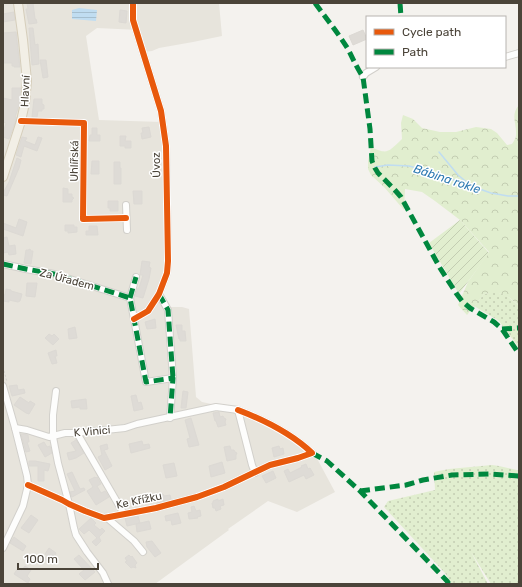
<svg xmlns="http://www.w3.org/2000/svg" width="522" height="587" viewBox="0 0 522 587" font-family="Rubik,sans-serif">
<defs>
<pattern id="grass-dots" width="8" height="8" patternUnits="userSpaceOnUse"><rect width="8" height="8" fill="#e1eecf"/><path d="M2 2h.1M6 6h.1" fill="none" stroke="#c3cdb2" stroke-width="1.8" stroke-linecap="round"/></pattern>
<pattern id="forest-crowns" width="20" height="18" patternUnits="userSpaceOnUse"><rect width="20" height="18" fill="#e1eecf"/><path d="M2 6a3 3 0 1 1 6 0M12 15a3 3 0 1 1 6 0" fill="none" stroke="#c3cdb2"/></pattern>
<pattern id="garden-furrows" width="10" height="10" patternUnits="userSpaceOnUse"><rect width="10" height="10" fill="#e1eecf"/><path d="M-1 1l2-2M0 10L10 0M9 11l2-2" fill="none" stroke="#c3cdb2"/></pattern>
<pattern id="water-rules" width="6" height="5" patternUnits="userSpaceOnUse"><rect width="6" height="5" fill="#c0ddf1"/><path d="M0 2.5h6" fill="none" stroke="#a6bfcf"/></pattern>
</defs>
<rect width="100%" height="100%" fill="#f4f2ee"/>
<!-- residential -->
<path fill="#e7e4dc" d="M3,3H219L222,36L193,42L159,48L152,51L144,52L139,30L97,28L86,36L99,120L162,122L167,247L160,305L169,307H182L189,309L196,397L202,402L249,412L313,451L335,492L297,512L268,501L228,529L229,530L155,584H3Z"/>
<!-- grass -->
<g fill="url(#grass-dots)">
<path d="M495,292L506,295L519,306V350L517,345L499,321L474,306L484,294Z"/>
<path d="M492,465L499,466L517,470L519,472V584H491L471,552L488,584H452L445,573L384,507L388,501L435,490L434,472L449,469Z"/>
</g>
<!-- forest -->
<path fill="url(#forest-crowns)" d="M519,105V306C506,294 502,291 484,294L467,315L458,305L468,282L489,252L460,220L435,201L422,192L405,189L404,210L384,187L371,175L368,169V161L371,147C388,155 388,152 402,139L401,123L403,115L413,119L422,128L440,132H456L476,127L491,129L497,133L507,145L512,144C514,141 516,138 516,135C517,124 510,115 519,105Z"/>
<!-- garden -->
<path fill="url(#garden-furrows)" d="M460,220L489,253L459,294L429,243Z"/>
<!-- water -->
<path fill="url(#water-rules)" d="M79,8L97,10L96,21L72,19V10Z"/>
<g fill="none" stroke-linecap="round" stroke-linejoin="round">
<!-- stream -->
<g stroke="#c0ddf1" stroke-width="1.5">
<path d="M439,152L458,175L469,184"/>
<path d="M375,167L388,165L409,166L428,171L491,193L508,196H519"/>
</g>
</g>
<!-- building -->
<g fill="#dedbd6" stroke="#dcd9d4">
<path d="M27,3H33L35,19H36L37,23L29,24L26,9H28Z"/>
<path d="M120,10L127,11L126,23L119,22Z"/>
<path d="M14,12L15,20L3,22V14Z"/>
<path d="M29,28H33L35,45L38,44L39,64L32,65Z"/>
<path d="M363,30L367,39L353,45L349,36Z"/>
<path d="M16,32L20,67H14V66H12V63H3V33Z"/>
<path d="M40,60H46L48,77L43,78Z"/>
<path d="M12,88H21L20,102L15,117H16V120L9,139L3,137V133L6,123L3,122V98L12,100Z"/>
<path d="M34,99H42V104L44,105V109H42V111H38L37,117H32Z"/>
<path d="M149,127L151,137L142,139L141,133H143L142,128Z"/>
<path d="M92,128H97V135H100V141H89L90,135H92Z"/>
<path d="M120,136H126L125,141H131V148H125V146H120Z"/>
<path d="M22,137L27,138L25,141L35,145L38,137L42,138L37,151L24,146L21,157L16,155Z"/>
<path d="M17,158L21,160L19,168L7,196L3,195V193L9,182Z"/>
<path d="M92,161H99V174H91Z"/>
<path d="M114,162H120V168H121V184H114Z"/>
<path d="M63,188L68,189V194H72V197L74,198L72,200V202H63Z"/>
<path d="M133,191H142V204H134Z"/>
<path d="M108,201H118V211H110V208H108Z"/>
<path d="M19,219L27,222L23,236L3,229V223L16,228Z"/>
<path d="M65,225H74V227H77V232L68,233V231H65Z"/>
<path d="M89,226H97L98,235H86V231H89Z"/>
<path d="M7,237L9,246L15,245L16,254L9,255L8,252L3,253V238Z"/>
<path d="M30,249L31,251H33L31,264L24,263L26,250H28Z"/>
<path d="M142,261L150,262L149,267L151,268L149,279L143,298L135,296L138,288H139L143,275H140Z"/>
<path d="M27,283H37L35,297L26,296Z"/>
<path d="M6,289L11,290V291L22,294L20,301L18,302L9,300V302L3,301V295H5Z"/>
<path d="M155,319L156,328L147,329L145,322Z"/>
<path d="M176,325H182V331H185L186,341H180V339H179Z"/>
<path d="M75,327L77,338L69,339L68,329Z"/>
<path d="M49,334L52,336L54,334L59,339L53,345L45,338Z"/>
<path d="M56,350L57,356H55L57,363L52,364L48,353Z"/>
<path d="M17,385L18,390L24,389L25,393L12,396L9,386Z"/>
<path d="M183,391L188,392L186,408H181Z"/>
<path d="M136,395L138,403L141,402L143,409L134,411L131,396Z"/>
<path d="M20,397L29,403L30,401L35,404L29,414L26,413L14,405Z"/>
<path d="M86,399L87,409H80V407L72,408L71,401Z"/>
<path d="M219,412L220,417L223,416L224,418L226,419L225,422L226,425L218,427L216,421H215L213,413Z"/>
<path d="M191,418L199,445L189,447L187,439L190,438L185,420Z"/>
<path d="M21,434L28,435L29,442H27L30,451L26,452Z"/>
<path d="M76,440L84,453L76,458L69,460L67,453L76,451L71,443Z"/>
<path d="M142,441L143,445L149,444L150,448L131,453L129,444Z"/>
<path d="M44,442L47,447L50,446L52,453L45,457L38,445Z"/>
<path d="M107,444L108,449L104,450L112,466L105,470L98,457L102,455L100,446Z"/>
<path d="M230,446L231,450H234L235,452L237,453L236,455V459L227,461L224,447Z"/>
<path d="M279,446L280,449L283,448L284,454L274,457L272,448Z"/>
<path d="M29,461H35L50,464L48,471L44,470V481H38V466H29Z"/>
<path d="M222,462L225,473L211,477L209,466Z"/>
<path d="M174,463L177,476L166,478L163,465Z"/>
<path d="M306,464L308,469L310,468L314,475L306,479L304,475L289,482L284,471L288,469L290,473L302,467L301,466Z"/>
<path d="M273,471L276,478L266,483L262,476Z"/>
<path d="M72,472L80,489L84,488L85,490L72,497L70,492L75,491L67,474Z"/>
<path d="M95,477L96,478L97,477L101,484L97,486L101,493L105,491L109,497L96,505L87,491L93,487L89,480Z"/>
<path d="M163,494L164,496L170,495L171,499L158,503L155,496Z"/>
<path d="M218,499V501L223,499L224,505L220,506L221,509L216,511L215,508H213L212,503H213V501Z"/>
<path d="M194,506L196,511L200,510L201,516L197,517L198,518L189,519L188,513L192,512L191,507Z"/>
<path d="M178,513L181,523L172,525L171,520L166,521L165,516Z"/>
<path d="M31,515L38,520L29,533L21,528L28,519Z"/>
<path d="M138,516L140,523L127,526L125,518Z"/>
<path d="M91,518L96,523L94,525L100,530L102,528L105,531L99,537L101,541L96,546L92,542L97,538L89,530L84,534L79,529Z"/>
<path d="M149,521L151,529L137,532L136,524Z"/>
<path d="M14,537L26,546L23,551L10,543Z"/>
<path d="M152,541L161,553L155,557L147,547L146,542Z"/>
<path d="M49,548L56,553L55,556L56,557L51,563L45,559L47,555L45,554Z"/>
<path d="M79,555L95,572L85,580L79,574L84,570L74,559Z"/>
<path d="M129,555L131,557L132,556L137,563L135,565L136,568L133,567L131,568L125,562L127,561L125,558Z"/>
<path d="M25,566L31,570L27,576L30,579L28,583L14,574L18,568L22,570Z"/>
</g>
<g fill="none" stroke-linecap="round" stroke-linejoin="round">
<!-- minor casing -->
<g stroke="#d2d0cb" stroke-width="8">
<g id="minor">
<path d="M133,3V20L161,111L166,146L168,261L167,273L159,294L148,311L134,319"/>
<path d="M505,57L519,53"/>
<path d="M363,77L366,73L376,67"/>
<path d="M21,121L84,123L83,219L126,218"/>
<path d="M126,205L127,230"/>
<path d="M3,264L26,269L54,274L130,298L146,382L173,378L170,418"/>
<path d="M159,294L168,310L173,378"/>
<path d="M130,298L136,277"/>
<path d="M3,386L15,428L27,476L28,485L23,506L3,548"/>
<path d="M56,391L53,415V437L58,463L69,504L74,528L76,535L87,552L103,573L108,584"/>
<path d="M15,428L27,430L49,437L65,433H77L125,428L137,424L216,407L238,410L252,465L255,473"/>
<path d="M77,433L124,514"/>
<path d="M28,485L35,488L62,500L69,504L85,511L104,518L156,508L197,497L224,487L270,465L298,458L312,453C291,433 264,420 238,410"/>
<path d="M106,517L134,541L143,552"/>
</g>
</g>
<!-- major casing -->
<g stroke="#d6cebb" stroke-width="10">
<path id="major" d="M3,177L21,121L25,103L27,81L23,40L18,3"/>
</g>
<!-- path -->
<path stroke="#d3d2cc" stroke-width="1" stroke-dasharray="2 2" stroke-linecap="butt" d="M3,367L7,382"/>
<!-- minor -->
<use href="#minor" stroke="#fdfdfc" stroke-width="6"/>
<!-- major -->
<use href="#major" stroke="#f2efe6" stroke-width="8"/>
<!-- quiet -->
<g stroke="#00873e" stroke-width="5" stroke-dasharray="10 5" stroke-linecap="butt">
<path d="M315,3C326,18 338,33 348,49C353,59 357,68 363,77L370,129L372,161L375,168L378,173L394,189L401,197L440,268L456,293L462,301L470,308L494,322L502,329L519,354"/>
<path d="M400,3L401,17"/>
<path d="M3,264L26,269L54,274L130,298L146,382L173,378L170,418"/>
<path d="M159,294L168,310L173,378"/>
<path d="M130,298L136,277"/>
<path d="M502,329L519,328"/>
<path d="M312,453L327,461L360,491L447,581L449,584"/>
<path d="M360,491L406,485L423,480L452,475L491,474L519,476"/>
</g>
<!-- cycleway casing -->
<g stroke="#fff" stroke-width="8">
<g id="cycleway">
<path d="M133,3V20L161,111L166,146L168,261L167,273L159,294L148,311L134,319"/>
<path d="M21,121L84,123L83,219L126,218"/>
<path d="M28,485L35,488L62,500L69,504L85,511L104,518L156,508L197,497L224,487L270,465L298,458L312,453C291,433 264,420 238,410"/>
</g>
</g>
<!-- cycleway -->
<use href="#cycleway" stroke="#e8590c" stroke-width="6"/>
</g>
<g text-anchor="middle" stroke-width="3" stroke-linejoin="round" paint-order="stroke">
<!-- street labels -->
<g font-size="11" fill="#4b4439" stroke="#fff">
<text transform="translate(25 91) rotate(-87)" y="4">Hlavní</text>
<text transform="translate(74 161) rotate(-89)" y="4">Uhlířská</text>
<text transform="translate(156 165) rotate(-91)" y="4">Úvoz</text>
<text transform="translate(67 279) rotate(15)" y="4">Za Úřadem</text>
<text transform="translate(92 431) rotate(-5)" y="4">K Vinici</text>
<text transform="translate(139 500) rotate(-12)" y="4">Ke Křížku</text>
</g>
<!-- water labels -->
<g font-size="12" font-style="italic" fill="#2e7ab2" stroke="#fff">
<text transform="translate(447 179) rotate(18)" y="4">Bábina rokle</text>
</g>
</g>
<!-- border -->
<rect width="522" height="587" fill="none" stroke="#4b4439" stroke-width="8"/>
<!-- legend -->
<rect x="366" y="16" width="140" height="52" fill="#ffffff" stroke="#b7b4b0"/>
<rect x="374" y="29" width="20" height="6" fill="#e8590c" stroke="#b7b4b0"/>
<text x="402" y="36" font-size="12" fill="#4b4439">Cycle path</text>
<rect x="374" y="49" width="20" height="6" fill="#00873e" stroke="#b7b4b0"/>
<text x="402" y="56" font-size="12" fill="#4b4439">Path</text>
<!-- scale -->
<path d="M18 563v6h80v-6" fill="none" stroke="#4b4439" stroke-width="2"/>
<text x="24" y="563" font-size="12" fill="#4b4439" stroke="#ffffff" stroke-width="3" paint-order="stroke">100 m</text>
</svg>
